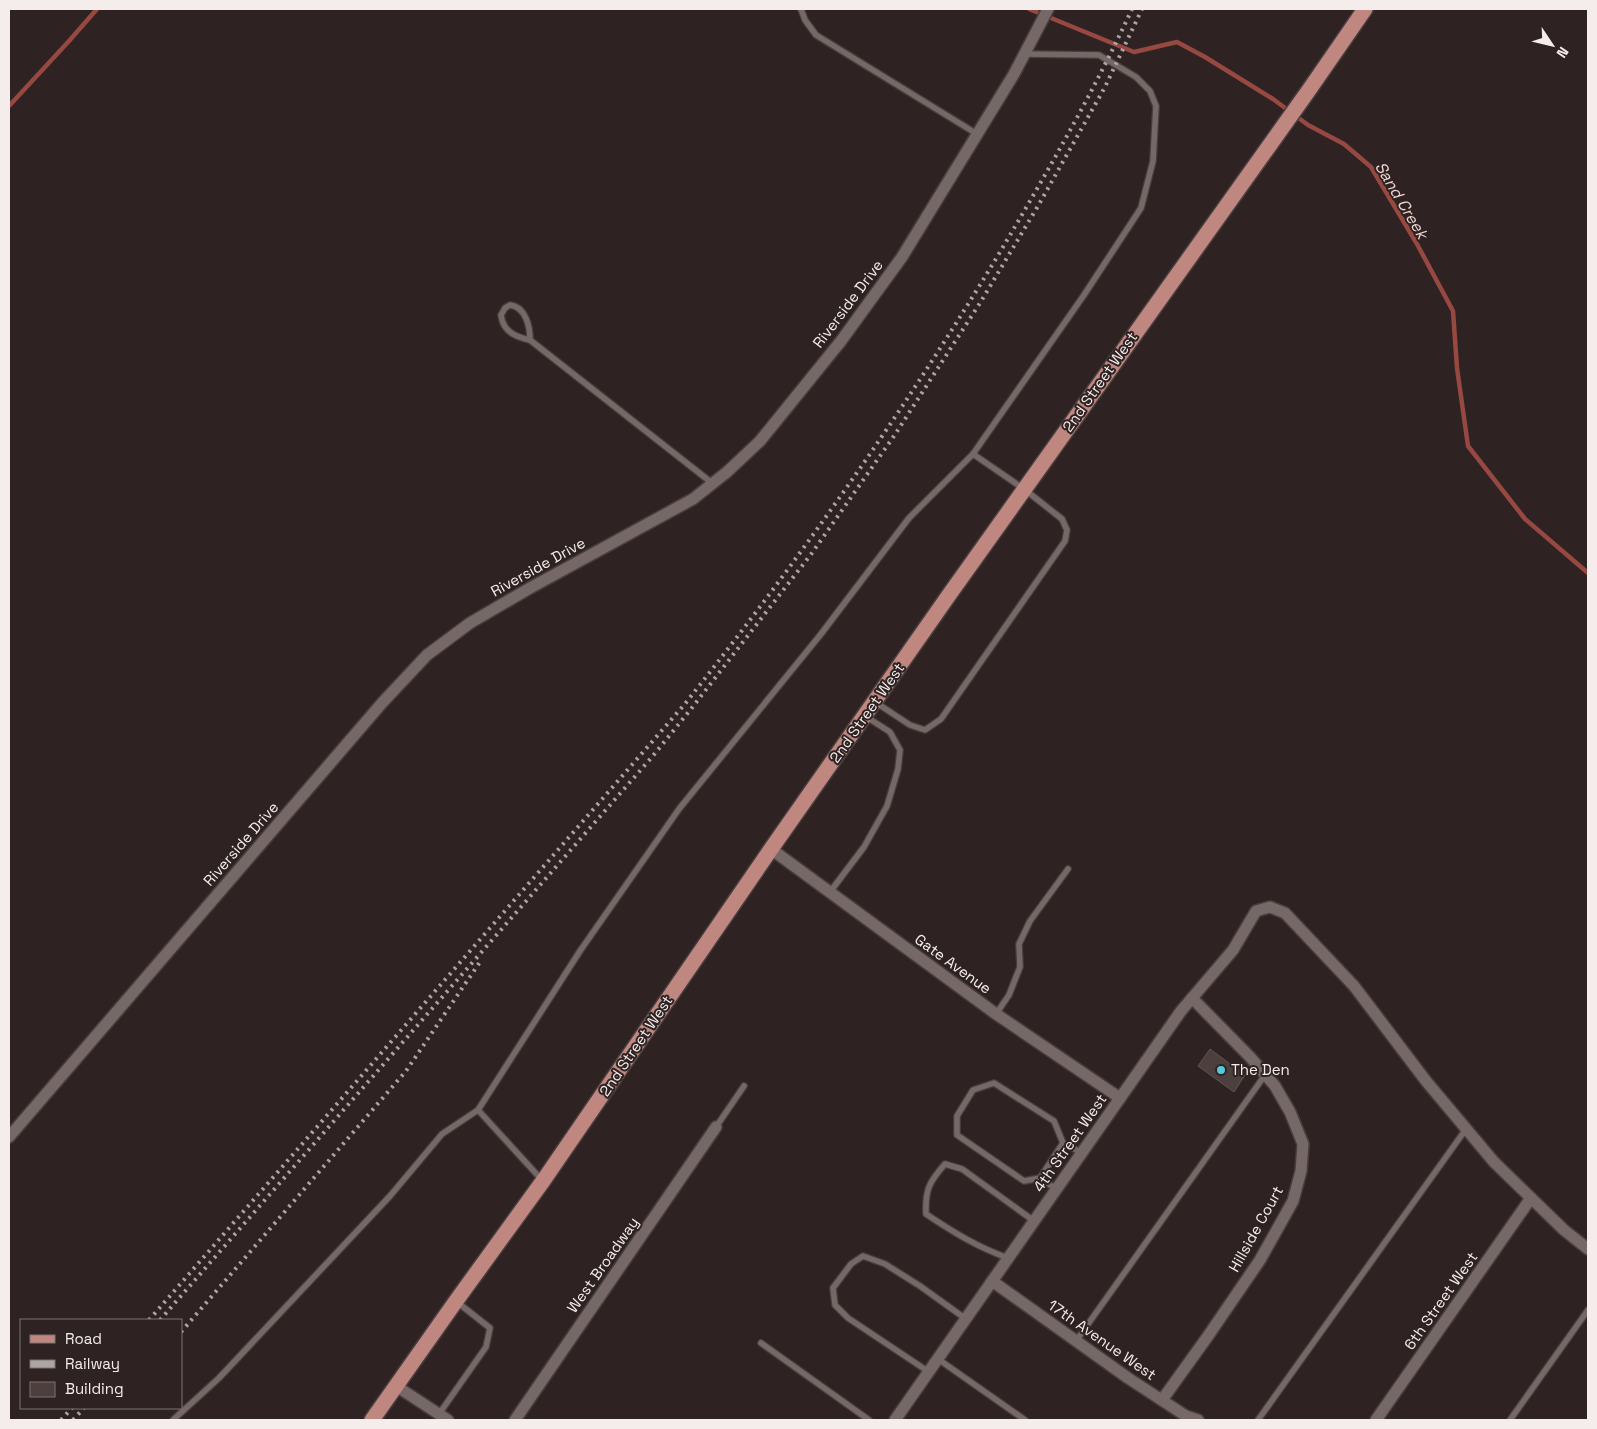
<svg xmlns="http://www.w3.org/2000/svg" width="1597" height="1429" viewBox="0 0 1597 1429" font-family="'Space Grotesk',sans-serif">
<rect width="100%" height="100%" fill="#2e2322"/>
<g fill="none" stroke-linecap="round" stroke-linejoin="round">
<!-- stream -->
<g stroke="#964841" stroke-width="4.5">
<path d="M1029,9L1134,52L1177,42L1205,57L1273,99L1308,125L1344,144L1371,167L1417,244L1453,311L1457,368L1468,446L1525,519L1588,573"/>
<path d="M9,106L69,41L97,9"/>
</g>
</g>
<!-- building -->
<path fill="#4c3f3e" stroke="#605352" d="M1210,1049L1245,1075L1234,1092L1198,1066Z"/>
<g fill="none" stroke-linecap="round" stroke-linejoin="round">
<!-- lane casing -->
<g stroke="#473e3c" stroke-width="8">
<g id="lane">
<path d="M801,9L805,20L816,35L977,134"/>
<path d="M510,305C526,307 530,327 530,340C516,337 503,332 501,315L505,308Z"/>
<path d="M530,340L712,483"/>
<path d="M875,702L910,725L925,730L941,719L1065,541L1067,530L1062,519L1024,489L973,454"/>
<path d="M830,892L864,847L887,806L898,769L900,750L890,732L865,716"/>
<path d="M996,1014L1009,995L1020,967L1019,944L1030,921L1068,869"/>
<path d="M478,1110L542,1180"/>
<path d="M716,1127L744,1086"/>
<path d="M1040,1178L1063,1143"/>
<path d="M1056,1189L1040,1178L1024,1181L957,1135V1116L973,1090L994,1083L1054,1121L1063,1143L1082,1153"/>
<path d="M1008,1258C977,1247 953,1232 926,1214C925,1190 929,1182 945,1164L962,1169L1034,1221"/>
<path d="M1076,1341L1265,1075"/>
<path d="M761,1343L869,1420"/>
<path d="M938,1359L1025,1420"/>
<path d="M929,1372L848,1318L835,1305L833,1288L851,1264L863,1256L885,1264L920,1286L966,1319"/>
<path d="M439,1414L486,1347L490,1328L457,1302"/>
<path d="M173,1420L219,1378L390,1196L442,1134L478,1110L580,951L679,809L821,634L909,518L973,454L1084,295L1141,208L1153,161L1156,106L1150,91L1136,77L1099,55L1025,54"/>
<path d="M1258,1420L1466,1129"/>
<path d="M1510,1420L1588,1310"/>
</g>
</g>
<!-- street casing -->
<g stroke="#473e3c" stroke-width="14">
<g id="street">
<path d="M771,849L996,1014L1120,1098"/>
<path d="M9,1137L382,703L427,655L470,623L530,588L693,499L727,472L760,441L841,341L902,257L1014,74L1048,9"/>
<path d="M992,1281L1128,1378L1186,1416L1198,1420"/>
<path d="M396,1386L448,1420"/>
<path d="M1162,1400L1208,1336L1260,1260L1293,1201L1301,1171L1303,1144L1290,1112L1275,1086L1251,1058L1192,998"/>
<path d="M515,1420L716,1127"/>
<path d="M895,1420L1181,1011L1233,950L1256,911L1270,907L1285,913L1354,986L1426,1081L1494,1162L1564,1230L1588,1249"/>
<path d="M1376,1420L1531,1198"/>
</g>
</g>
<!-- primary casing -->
<g stroke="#473e3c" stroke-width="18">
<path id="primary" d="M372,1420L456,1301L543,1181L771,849L949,595L1309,90L1365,9"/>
</g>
<!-- lane -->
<use href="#lane" stroke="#756866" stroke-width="5.5"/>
<!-- street -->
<use href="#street" stroke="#756866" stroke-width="11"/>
<!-- primary -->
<use href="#primary" stroke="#c08780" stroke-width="15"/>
<!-- rail -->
<g stroke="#ada5a3" stroke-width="4" stroke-dasharray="2.5 5" stroke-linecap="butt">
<path d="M149,1320L684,705C800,559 907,407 1003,247C1049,169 1094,91 1132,9"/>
<path d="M160,1320L652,757L691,709L812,553L894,436L980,303L1038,206L1105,87L1142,9"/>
<path d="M181,1332L406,1071L482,959"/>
<path d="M61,1420L72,1408"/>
<path d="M73,1420L84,1408"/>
</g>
</g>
<!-- markers -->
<circle fill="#53cbda" stroke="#2e2322" stroke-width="2" cx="1221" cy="1070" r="5"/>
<g text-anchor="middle" stroke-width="4" stroke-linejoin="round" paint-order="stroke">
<!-- street labels -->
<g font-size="15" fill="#f4edeb" stroke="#2e2322">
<text transform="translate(848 304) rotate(-53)" y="5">Riverside Drive</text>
<text transform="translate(1100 382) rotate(-55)" y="5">2nd Street West</text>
<text transform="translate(538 567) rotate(-29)" y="5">Riverside Drive</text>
<text transform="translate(867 713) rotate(-55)" y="5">2nd Street West</text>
<text transform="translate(241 844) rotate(-49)" y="5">Riverside Drive</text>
<text transform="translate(953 964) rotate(36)" y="5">Gate Avenue</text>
<text transform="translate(636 1046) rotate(-56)" y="5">2nd Street West</text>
<text transform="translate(1070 1143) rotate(-55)" y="5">4th Street West</text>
<text transform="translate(1256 1229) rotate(-61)" y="5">Hillside Court</text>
<text transform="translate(603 1265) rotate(-55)" y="5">West Broadway</text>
<text transform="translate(1441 1301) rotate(-55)" y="5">6th Street West</text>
<text transform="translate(1102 1340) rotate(35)" y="5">17th Avenue West</text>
</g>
<!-- poi labels -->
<g font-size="15" fill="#f4edeb" stroke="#2e2322" text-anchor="start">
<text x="1231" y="1075">The Den</text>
</g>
<!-- water labels -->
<g font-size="16" font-style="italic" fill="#efd7d4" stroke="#2e2322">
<text transform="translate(1402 200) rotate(59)" y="6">Sand Creek</text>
</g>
</g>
<!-- border -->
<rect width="1597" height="1429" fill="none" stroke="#f4edeb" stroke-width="20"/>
<!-- legend -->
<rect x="20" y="1319" width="162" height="90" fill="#2e2322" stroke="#7d7472"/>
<rect x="30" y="1335" width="25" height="8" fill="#c08780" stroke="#7d7472"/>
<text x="65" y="1344" font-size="15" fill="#f4edeb">Road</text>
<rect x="30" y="1360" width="25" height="8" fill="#ada5a3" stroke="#7d7472"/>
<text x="65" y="1369" font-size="15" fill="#f4edeb">Railway</text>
<rect x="30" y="1382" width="25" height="15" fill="#4c3f3e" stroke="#7d7472"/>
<text x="65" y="1394" font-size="15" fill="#f4edeb">Building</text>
<!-- north arrow -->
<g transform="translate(1552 45) rotate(125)" stroke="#2e2322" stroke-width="4" paint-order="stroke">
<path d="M0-4L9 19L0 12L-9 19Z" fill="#f4edeb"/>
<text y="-8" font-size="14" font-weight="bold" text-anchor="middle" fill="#f4edeb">N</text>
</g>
</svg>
